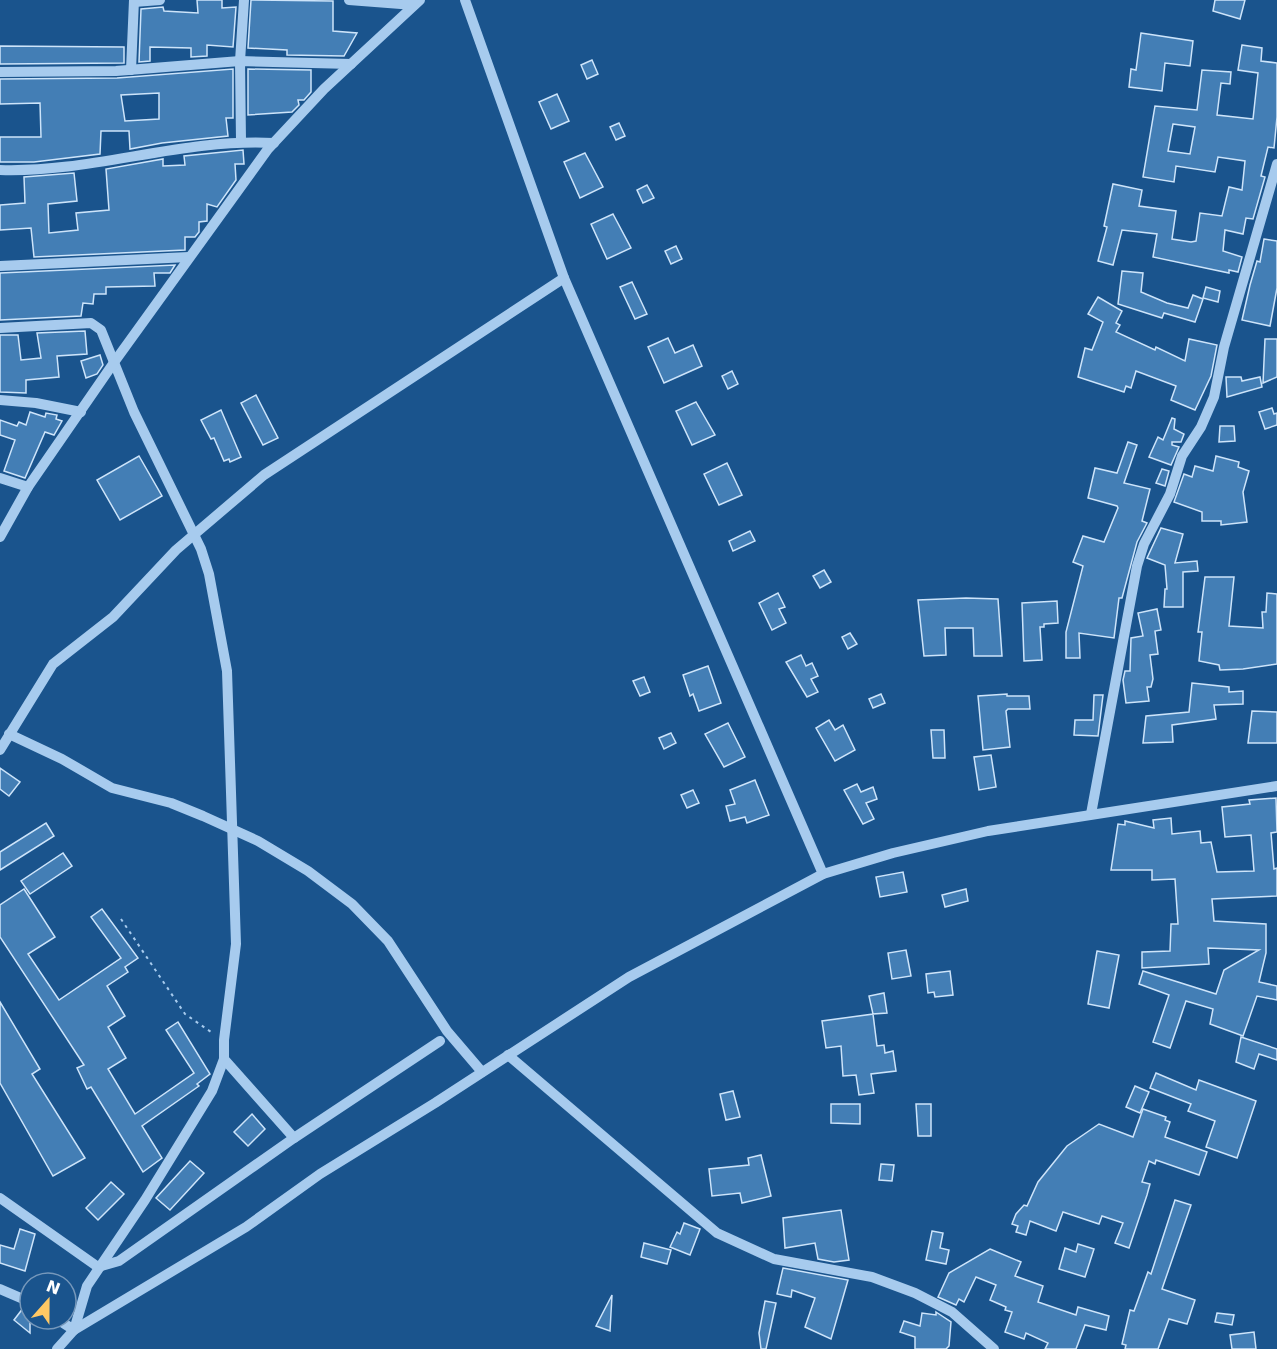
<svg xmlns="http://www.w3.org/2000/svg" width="1277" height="1349" viewBox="0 0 1277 1349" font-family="'DejaVu Sans',sans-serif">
<rect width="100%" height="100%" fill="#1a548d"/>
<!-- building -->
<g fill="#437eb5" stroke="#cde4fa" stroke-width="1.5" fill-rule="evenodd">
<path d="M197,0H222V8L236,7L233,47L207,45V56L191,57V48L150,47V61L139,62L141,9L163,7L164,11L198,13Z"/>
<path d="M251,0L333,1V31L357,33L344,56L287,55V50L248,48Z"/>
<path d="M1215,0H1245L1240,19L1213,11Z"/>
<path d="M1141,33L1193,41L1190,66L1165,63L1162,91L1129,87L1131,69L1136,70Z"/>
<path d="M1242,45L1262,48L1261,61L1277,63V117L1274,148L1268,147L1261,176L1265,177L1253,219L1246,218L1243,234L1225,230L1223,251L1242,257L1238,272L1229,270V273L1153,257L1157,234L1122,230L1113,265L1098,261L1107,227L1104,226L1113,184L1142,190L1139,206L1176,211L1172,239L1191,242L1196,241L1200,213L1222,216L1229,187L1242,190L1245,161L1218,157L1215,172L1176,166L1174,182L1143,177L1155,106L1197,110L1202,70L1231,72L1230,84L1221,83L1217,115L1253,119L1258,73L1238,70ZM1173,124L1195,127L1190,154L1168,151Z"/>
<path d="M0,46L124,47V63L0,64Z"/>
<path d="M592,60L598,74L587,79L581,65Z"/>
<path d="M233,69V118H226L228,136L162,143L130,149L129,131H101L100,154L34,162H0V137H41L40,103L0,104V79L117,78ZM159,93V119L125,121L121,95Z"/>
<path d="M248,69L311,70V92L304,100H298L299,105L292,112L248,115Z"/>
<path d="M557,94L569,121L551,129L539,102Z"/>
<path d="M619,123L625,136L616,140L610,127Z"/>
<path d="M243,150L244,164H235L236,180L217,207L207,204V221L199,222V232L195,237H185V250L34,257L31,228L0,230V205L25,203L24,177L74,173L77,201L48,204L49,233L78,230L76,213L109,210L106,169L163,159V166L185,165L184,156Z"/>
<path d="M585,153L603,187L580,198L564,162Z"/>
<path d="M647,185L654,198L643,203L637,190Z"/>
<path d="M613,214L631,248L607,259L591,224Z"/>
<path d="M1264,239L1277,241V288L1270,326L1242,320L1250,285L1257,261L1260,262Z"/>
<path d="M676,246L682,259L671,264L665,251Z"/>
<path d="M175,265L170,273H154L155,286L106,287V294H94L93,304L83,303L81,316L0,320V273Z"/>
<path d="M1122,271L1143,273L1141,292L1167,303L1188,308L1193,295L1203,299L1195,322L1164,313L1162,318L1118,304Z"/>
<path d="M632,282L647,314L635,319L620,287Z"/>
<path d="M1206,287L1220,291L1218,302L1203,298Z"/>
<path d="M1098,297L1122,311L1116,323L1120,325L1116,332L1155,350L1156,347L1185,361L1189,339L1217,345L1211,376L1195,410L1171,400L1176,386L1136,371L1131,388L1126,386L1124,392L1078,377L1085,348L1092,350L1103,322L1088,314Z"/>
<path d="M85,331L87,354L57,356L59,377L26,380V393L0,392V335H18L21,360L41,358L37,333Z"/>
<path d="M668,338L675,353L693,345L702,366L664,383L648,347Z"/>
<path d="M1265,339H1277V377L1263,383Z"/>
<path d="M100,355L103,365L97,374L86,378L81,361Z"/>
<path d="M732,371L738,384L728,389L722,376Z"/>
<path d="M1226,377H1241L1242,381L1260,377L1262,387L1227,397Z"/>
<path d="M256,395L278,438L263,445L241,403Z"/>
<path d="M696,402L715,435L692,445L676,411Z"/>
<path d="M1272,408L1274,414L1277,413V425L1265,429L1259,412Z"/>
<path d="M221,410L241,457L230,462L229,459L224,461L214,438L211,439L201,420Z"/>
<path d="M30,412L45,417L46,413L57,415L56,419L62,421L54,435L45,432L25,478L4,471L15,440L0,435V420L17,426L19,422L26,425Z"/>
<path d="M1172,418L1175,419L1174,429L1184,434L1181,442H1172V445L1179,447L1171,465L1149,457L1158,437L1163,440Z"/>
<path d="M1220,426H1234L1235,441L1219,442Z"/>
<path d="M1128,442L1137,445L1124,483L1150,489L1142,521L1147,523L1137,542L1122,598H1119L1114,638L1079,633L1080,658H1066V632L1083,566L1073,562L1083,536L1104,542L1118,508L1117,506L1088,498L1095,468L1117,473Z"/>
<path d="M139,456L162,496L120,520L97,480Z"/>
<path d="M1216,456L1239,462L1238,467L1249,471L1243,492L1247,522L1221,525V521H1202V512L1174,502L1184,474L1192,477L1195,466L1213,471Z"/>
<path d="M727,463L742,495L719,505L704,474Z"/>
<path d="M1162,469L1169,471L1165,486L1156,483Z"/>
<path d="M1161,528L1183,534L1175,563L1197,561L1198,571L1183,572V607H1164L1165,589H1167L1165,565L1147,558Z"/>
<path d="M750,531L755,541L733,551L729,541Z"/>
<path d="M824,570L831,582L820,588L813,576Z"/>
<path d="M1205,577H1234L1229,626L1263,628L1262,612H1266L1267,593L1277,594V664L1243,669L1220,670L1219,665L1199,661L1202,632H1198Z"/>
<path d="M778,593L785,607L779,609L786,623L772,630L759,603Z"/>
<path d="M966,598L998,599L1002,656H974L973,628H945L946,655L924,656L918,600Z"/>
<path d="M1057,601L1058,623L1044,624V627H1040L1042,660L1024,661L1022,603Z"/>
<path d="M1157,609L1161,630L1155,631L1158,654L1150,655L1153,679L1151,687H1147L1149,701L1126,703L1123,680L1125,671H1130L1131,638L1143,636L1138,613Z"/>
<path d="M850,633L857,644L848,649L842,637Z"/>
<path d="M801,655L806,666L812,663L818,676L811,679L818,692L807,697L786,662Z"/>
<path d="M708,666L721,703L699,711L693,694L690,696L683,675Z"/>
<path d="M644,677L650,692L640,696L633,681Z"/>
<path d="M1192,683L1229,687V692L1243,691V704L1214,705L1216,719L1172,725L1173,742L1143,743L1146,716L1189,712Z"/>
<path d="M881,694L885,703L873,708L869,699Z"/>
<path d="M1007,694V696H1029L1030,709H1008L1006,711L1010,747L983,750L978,696Z"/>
<path d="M1094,695H1103L1098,736L1074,735L1075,720H1093Z"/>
<path d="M1252,711L1277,712V743H1248Z"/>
<path d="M829,720L835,730L843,725L855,750L835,761L816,728Z"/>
<path d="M728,723L745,757L724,767L705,734Z"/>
<path d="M931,730H944L945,758H933Z"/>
<path d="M671,733L676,743L664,749L659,738Z"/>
<path d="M991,755L996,787L979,790L974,757Z"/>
<path d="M0,768L20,782L9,796L0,789Z"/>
<path d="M755,780L769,815L747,823L745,817L730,821L726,806L735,804L730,790Z"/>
<path d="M857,784L861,792L873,787L877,799L866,803L874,819L863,824L844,790Z"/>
<path d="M693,790L699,803L687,808L681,795Z"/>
<path d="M1276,798L1277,832L1271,833L1274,869L1277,868V896L1212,899L1214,921L1266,924V953L1259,982L1277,986V1000L1257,996L1243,1036L1210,1024L1213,1009L1186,1001L1170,1048L1153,1042L1169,995L1139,984L1143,971L1216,994L1224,970L1259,950L1208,948L1209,964L1142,968V952L1170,951L1171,924H1178L1175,879L1152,880V870H1111L1118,824L1125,825V821L1154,828L1153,820L1171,818L1172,834L1200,831L1201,843L1211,842L1217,872L1254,871L1251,835L1225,837L1222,807L1250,804L1249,800Z"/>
<path d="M46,823L54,836L0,870V852Z"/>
<path d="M63,853L72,866L30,894L21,881Z"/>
<path d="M903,872L907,892L880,897L876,877Z"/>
<path d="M24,889L55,937L28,954L59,1000L121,958L91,917L102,909L138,958L125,967L128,972L107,986L125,1016L108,1027L126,1058L108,1069L135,1114L194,1073L166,1030L178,1022L210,1074L197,1084L199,1086L142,1126L162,1158L143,1172L91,1087L87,1089L77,1068L84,1065L0,937V905Z"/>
<path d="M966,889L968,901L945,907L942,895Z"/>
<path d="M906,950L911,976L892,979L888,953Z"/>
<path d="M1097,951L1119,955L1109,1008L1088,1004Z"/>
<path d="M950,971L953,995L935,997L934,992L928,993L926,974Z"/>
<path d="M884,993L887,1013L873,1014L877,1046L884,1045L885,1053L893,1051L896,1071L871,1074L874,1093L859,1095L856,1075L843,1076L841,1046L826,1048L822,1021L873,1014L869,996Z"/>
<path d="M0,1002L40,1069L32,1074L85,1158L53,1176L0,1083Z"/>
<path d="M1241,1037L1277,1049V1060L1259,1054L1254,1069L1236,1062Z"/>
<path d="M1156,1073L1196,1090L1199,1080L1256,1101L1237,1158L1206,1147L1215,1121L1188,1111L1191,1104L1150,1088Z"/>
<path d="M1135,1086L1149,1092L1140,1113L1126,1107Z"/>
<path d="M733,1091L740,1117L726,1120L720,1094Z"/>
<path d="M831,1104H860V1124L831,1123Z"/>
<path d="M916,1104H931V1136H918Z"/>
<path d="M1143,1109L1166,1117L1165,1120L1170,1122L1165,1137L1207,1152L1199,1175L1156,1160L1155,1164L1149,1161L1142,1182L1150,1184L1147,1195L1129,1248L1115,1243L1123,1223L1102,1216L1099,1224L1063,1212L1056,1231L1030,1221L1026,1235L1016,1232L1018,1226L1012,1224L1016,1214L1024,1205L1027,1206L1038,1182L1067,1146L1099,1124L1133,1137Z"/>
<path d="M252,1114L265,1129L248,1146L234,1132Z"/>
<path d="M761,1155L771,1196L742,1203L740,1193L712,1196L709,1169L749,1165L748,1158Z"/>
<path d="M190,1161L204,1173L170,1210L156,1198Z"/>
<path d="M881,1164L894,1165L892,1181L879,1180Z"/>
<path d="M111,1182L124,1194L98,1220L86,1208Z"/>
<path d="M1175,1200L1191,1205L1162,1289L1195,1300L1187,1324L1169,1319L1158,1349H1125L1126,1345L1122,1344L1130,1310L1134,1311L1148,1272L1151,1274Z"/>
<path d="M841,1210L849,1260L834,1262L818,1259L815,1243L785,1248L783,1218Z"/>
<path d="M684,1223L700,1229L690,1255L670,1247L677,1232L680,1234Z"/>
<path d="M20,1229L35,1234L25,1271L0,1263V1245L14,1249Z"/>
<path d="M932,1231L943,1233L940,1248L949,1250L946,1264L926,1260Z"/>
<path d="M644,1243L671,1250L667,1264L641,1257Z"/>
<path d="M1078,1244L1094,1249L1085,1277L1059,1269L1065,1248L1076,1252Z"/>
<path d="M990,1249L1021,1262L1015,1276L1043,1286L1038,1302L1076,1315L1078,1307L1109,1316L1106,1330L1085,1325L1076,1349H1045L1048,1343L1026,1333L1024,1339L1005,1332L1012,1312L1005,1310L1006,1307L990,1300L996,1285L976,1277L964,1302L959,1299L956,1305L938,1297L949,1273Z"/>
<path d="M783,1268L848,1280L831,1339L805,1327L815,1298L792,1290L791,1297L777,1294Z"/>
<path d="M612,1295L610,1331L596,1326Z"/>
<path d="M765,1301L776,1303L766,1349H761L759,1333Z"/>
<path d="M24,1307L30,1309V1333L14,1320Z"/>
<path d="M936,1312L951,1322L949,1346L946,1349H915V1337L900,1332L904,1321L920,1326L922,1313L936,1315Z"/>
<path d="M1217,1313L1234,1315L1232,1325L1215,1322Z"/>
<path d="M1254,1332L1256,1349H1232L1230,1335Z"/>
</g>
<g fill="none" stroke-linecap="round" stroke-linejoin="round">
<!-- path -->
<path stroke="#a7cbee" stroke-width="2" stroke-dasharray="3 4.5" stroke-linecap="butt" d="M121,919L185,1014L214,1034"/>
<!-- minor -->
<g stroke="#a7cbee" stroke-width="10">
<path d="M349,0L414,5"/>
<path d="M465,0L564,278L823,874"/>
<path d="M134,2L160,0"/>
<path d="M131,70L134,0"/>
<path d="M0,72L116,71L240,61L351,64"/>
<path d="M241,141L240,61L244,0"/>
<path d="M0,170C93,173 181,138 274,143"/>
<path d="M0,266L189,257"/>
<path d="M0,328L91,323L101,330L134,412L201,549L209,574L227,671L236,944L224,1040V1059L212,1091L145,1200L87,1286L74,1330L57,1319"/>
<path d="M0,400L36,403L81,412"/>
<path d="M0,478L28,487"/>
<path d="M0,537L28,487L115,361L268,149L324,89L420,0"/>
<path d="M9,734L62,759L112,788L171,803L203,816L258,841L308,871L352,904L388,941L447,1031L482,1072"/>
<path d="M0,750L53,664L113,617L176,550L264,475L564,278"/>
<path d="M1091,814L1137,566L1144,544L1170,494L1182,456L1201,427L1214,397L1224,347L1277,164"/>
<path d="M508,1055L717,1233L774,1259L872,1277L915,1293L952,1312L994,1349"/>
<path d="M224,1059L294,1138"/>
<path d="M0,1198L98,1267L119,1261L294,1138L440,1041"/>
<path d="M0,1289L30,1302"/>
<path d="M57,1349L74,1330L246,1227L320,1174L435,1103L629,977L823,874L893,853L988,831L1277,786"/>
</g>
</g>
<!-- north arrow -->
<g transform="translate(48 1301) rotate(21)"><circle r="28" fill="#1a548d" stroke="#7698bb" stroke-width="1.5"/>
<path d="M0-4.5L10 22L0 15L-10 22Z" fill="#ffc864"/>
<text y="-9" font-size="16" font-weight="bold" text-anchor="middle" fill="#ffffff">N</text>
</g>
</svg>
